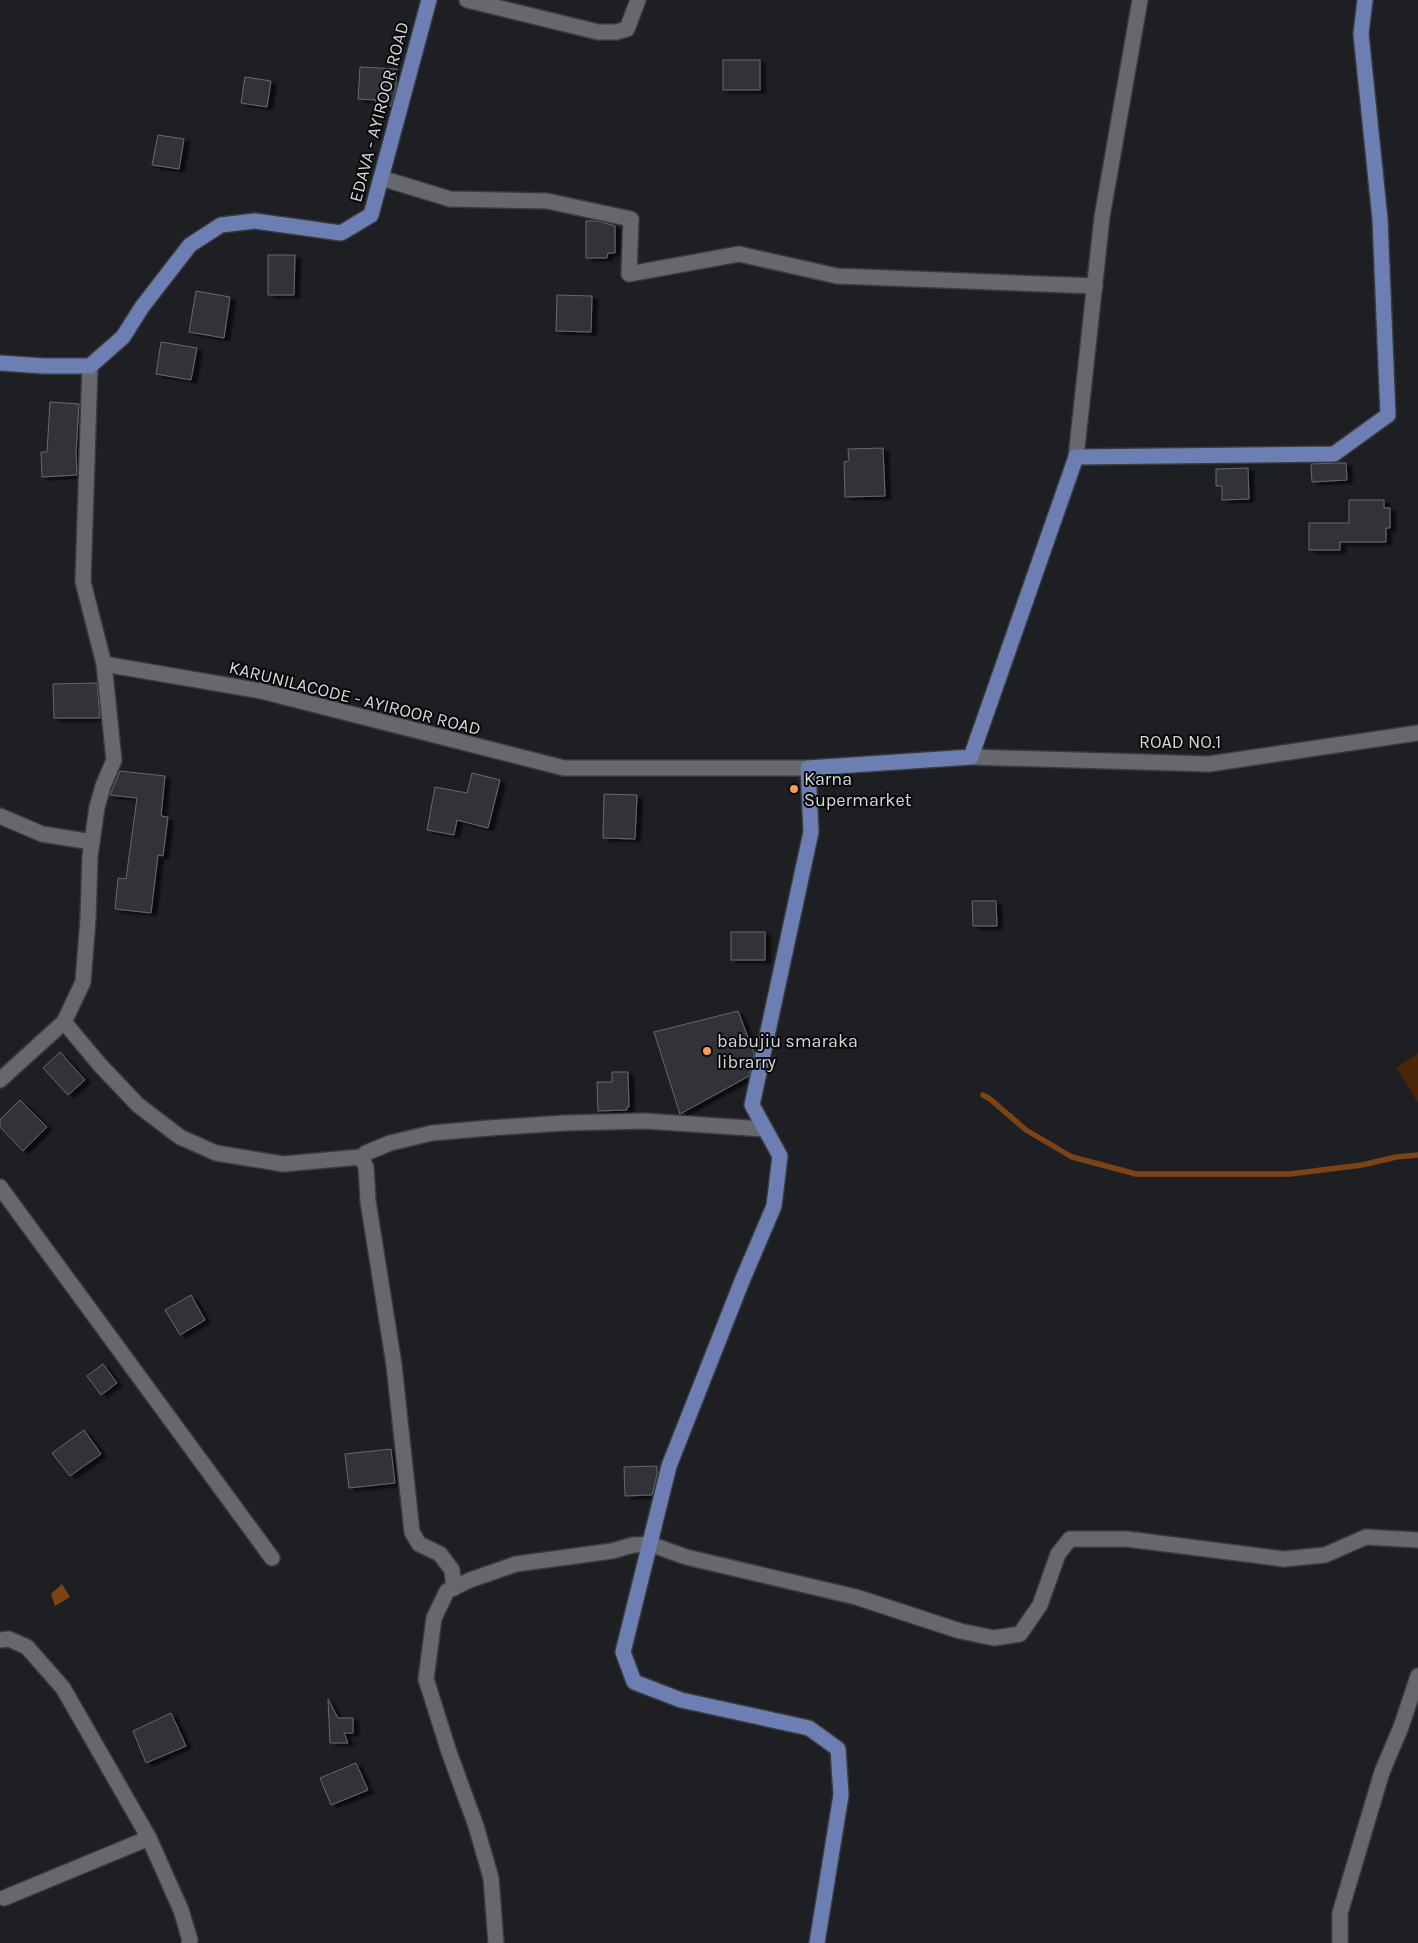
<svg xmlns="http://www.w3.org/2000/svg" width="1418" height="1943" viewBox="0 0 1418 1943" font-family="Karla,sans-serif">
<defs>
<filter id="shadow"><feDropShadow dx="5.5" dy="3" stdDeviation="1" flood-color="#0009"/></filter>
</defs>
<rect width="100%" height="100%" fill="#1d1f23"/>
<!-- green -->
<path fill="#4a2508" d="M1418,1053V1103L1396,1068Z"/>
<!-- water -->
<path fill="#7d4315" d="M62,1584L70,1597L55,1606L51,1594Z"/>
<g fill="none" stroke-linecap="round" stroke-linejoin="round">
<!-- stream -->
<path stroke="#7d4315" stroke-width="5.5" d="M983,1095L990,1099L1026,1130L1072,1157L1136,1174H1290L1362,1165L1396,1157L1418,1155"/>
</g>
<!-- building -->
<g fill="#313337" stroke="#66686d" filter="url(#shadow)">
<rect x="723" y="60" width="37" height="30"/>
<path d="M360,67L397,69L396,87L391,106H375L376,100L358,99Z"/>
<path d="M245,77L271,81L267,107L241,103Z"/>
<path d="M158,135L184,139L179,169L152,165Z"/>
<path d="M586,221H598L615,226V253H608L607,258H586Z"/>
<path d="M268,255H295L294,295H268Z"/>
<path d="M196,291L230,297L224,338L189,332Z"/>
<path d="M557,295L592,296L591,332L556,331Z"/>
<path d="M161,342L197,348L191,380L156,374Z"/>
<path d="M50,402L79,404L76,452L77,475L42,477L41,452H47Z"/>
<path d="M883,448L885,496L845,497L844,462L849,461L848,449Z"/>
<path d="M1335,463H1346L1347,480L1312,482L1311,464Z"/>
<path d="M1248,468L1249,499L1222,500V486H1216V469Z"/>
<path d="M1349,500H1384V508H1390V528H1386V542H1340V550H1309V523H1349Z"/>
<path d="M97,683L100,718H54L53,684Z"/>
<path d="M120,771L165,776L161,816L168,817L163,856L158,855L151,913L115,909L118,878L126,879L137,798L110,795Z"/>
<path d="M472,773L500,780L488,828L457,820L454,835L427,830L435,787L467,793Z"/>
<path d="M604,794L637,795L635,839L603,838Z"/>
<path d="M972,901H996L997,926H973Z"/>
<rect x="731" y="932" width="34" height="28"/>
<path d="M738,1011L754,1053L749,1076L680,1114L654,1032Z"/>
<path d="M60,1052L85,1080L68,1095L43,1068Z"/>
<path d="M612,1072H628L629,1107H627V1110L598,1111L597,1082H612Z"/>
<path d="M20,1100L47,1127L23,1151L0,1127V1120Z"/>
<path d="M191,1295L205,1320L180,1335L165,1310Z"/>
<path d="M103,1364L117,1383L101,1395L87,1376Z"/>
<path d="M84,1430L101,1454L70,1476L52,1453Z"/>
<path d="M391,1449L395,1483L349,1488L345,1454Z"/>
<path d="M657,1466V1474L652,1495L625,1496L624,1467Z"/>
<path d="M328,1699L338,1718H353V1733H344L348,1743H330Z"/>
<path d="M171,1713L186,1746L146,1763L133,1731Z"/>
<path d="M356,1763L368,1790L331,1805L320,1778Z"/>
</g>
<g fill="none" stroke-linecap="round" stroke-linejoin="round">
<!-- minor casing -->
<g stroke="#393a3e" stroke-width="18">
<g id="minor">
<path d="M467,0L598,32H616L627,29L638,0"/>
<path d="M381,178L450,199L547,201L631,219L629,274L739,254L837,276L1095,286"/>
<path d="M90,366L83,582L104,664L261,691L564,768H808"/>
<path d="M1076,457L1102,217L1140,0"/>
<path d="M971,757L1209,764L1418,733"/>
<path d="M0,816L42,834L92,842"/>
<path d="M64,1022L100,1065L138,1105L180,1137L216,1153L283,1164L361,1157L366,1153L390,1143L432,1133L489,1128L564,1123L645,1121L765,1129"/>
<path d="M0,1080L64,1022L83,982L88,919L90,856L97,807L103,786L114,760L104,664"/>
<path d="M361,1157L366,1167L368,1201L394,1365L412,1532L419,1544L440,1554L452,1570L454,1588"/>
<path d="M0,1187L272,1558"/>
<path d="M0,1640L9,1639L27,1647L63,1688L149,1838L181,1910L190,1940L189,1943"/>
<path d="M4,1898L149,1838"/>
<path d="M496,1943L491,1878L476,1826L449,1752L426,1679L434,1618L447,1591L470,1580L516,1564L612,1551L633,1545L650,1544L686,1557L856,1597L960,1631L994,1638L1020,1634L1040,1605L1058,1554L1070,1539H1127L1284,1559L1325,1555L1366,1537L1418,1540"/>
<path d="M1340,1943V1913L1382,1772L1401,1727L1418,1676"/>
</g>
</g>
<!-- major casing -->
<g stroke="#393a3e" stroke-width="18">
<g id="major">
<path d="M0,363L44,366H90L123,337L142,307L190,245L221,225L255,221L341,233L371,215L429,0"/>
<path d="M817,1943L841,1795L838,1749L809,1728L681,1700L634,1682L623,1652L669,1466L742,1281L774,1206L780,1156L752,1105L811,832L808,768L971,757L1076,457L1334,454L1388,415L1380,219L1361,34L1365,0"/>
</g>
</g>
<!-- minor -->
<use href="#minor" stroke="#66686d" stroke-width="15"/>
<!-- major -->
<use href="#major" stroke="#6d7fb2" stroke-width="15"/>
</g>
<!-- markers -->
<g fill="#fd9c56" stroke="#08090b" stroke-width="2">
<circle cx="794" cy="789" r="5"/>
<circle cx="707" cy="1051" r="5"/>
</g>
<g text-anchor="middle" stroke-width="4" stroke-linejoin="round" paint-order="stroke">
<!-- street labels -->
<g font-size="18" fill="#d4d6d8" stroke="#08090b">
<text transform="translate(379 112) rotate(-75)" y="6">EDAVA - AYIROOR ROAD</text>
<text transform="translate(355 698) rotate(14)" y="6">KARUNILACODE - AYIROOR ROAD</text>
<text x="1180" y="748">ROAD NO.1</text>
</g>
<!-- poi labels -->
<g font-size="18" fill="#d4d6d8" stroke="#08090b" text-anchor="start">
<text x="804" y="785">Karna<tspan x="804" dy="21">Supermarket</tspan></text>
<text x="717" y="1047">babujiu smaraka<tspan x="717" dy="21">librarry</tspan></text>
</g>
</g>
</svg>
